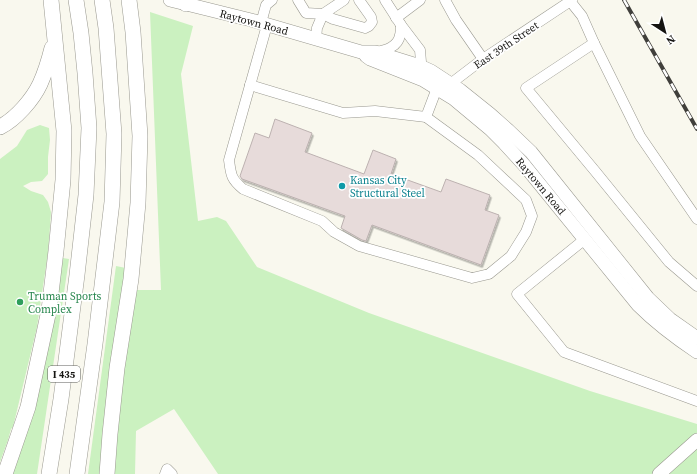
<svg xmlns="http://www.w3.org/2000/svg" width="697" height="474" viewBox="0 0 697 474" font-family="'Source Serif 4',serif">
<defs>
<filter id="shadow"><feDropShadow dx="1.5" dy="2.5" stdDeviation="0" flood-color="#0004"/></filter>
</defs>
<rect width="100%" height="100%" fill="#f9f8ee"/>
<!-- green -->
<g fill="#cbf1c0">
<path d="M150,12L193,26L181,74L198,221L217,217L226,221L257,267L369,313L590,391L697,424V474H218L174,409L136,431L135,474H113L116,421L136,290H161Z"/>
<path d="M40,125L49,128L50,140L48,157V174L42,181L31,182L23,186L31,191L43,195L48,202L51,212L50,227L48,253L37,327L13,427L11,429L8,440L0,462V159L17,146L27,130Z"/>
<path d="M63,258L69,259L37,474H11L51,332Z"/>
<path d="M116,266L126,268L102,474H88Z"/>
</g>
<!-- building -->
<path fill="#e7dbda" stroke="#bcb1b0" filter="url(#shadow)" d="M275,119L312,133L305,152L364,174L373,150L396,159L391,174L441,192L446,179L490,195L485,210L499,215L481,265L372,225L366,241L362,240L341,228L345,216L242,179L240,176L255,133L269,138Z"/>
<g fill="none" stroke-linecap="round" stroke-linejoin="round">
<!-- minor casing -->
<g stroke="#99988f" stroke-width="11">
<g id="minor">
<path d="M298,0L306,13L323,14L333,19L365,28L369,26L372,22L371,17L359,0"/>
<path d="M385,0L401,25L420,50L421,62L418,71"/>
<path d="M445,0L456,20L483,59"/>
<path d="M570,1L582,16L594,43L640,136L697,219"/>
<path d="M396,18L420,0"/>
<path d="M261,23L266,5L272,0"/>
<path d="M267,25L229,160C231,175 231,179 243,189L322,221L334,232L359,246L472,278L489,274L511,256L526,232L532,216L526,200L478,155L426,117"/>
<path d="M316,39L317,28L323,14L344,0"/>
<path d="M594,43L526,88L595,171L669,262L697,286"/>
<path d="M376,52C386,50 398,47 400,35C401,32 401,28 401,25"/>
<path d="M250,85L343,113L375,111L426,117L437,88"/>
<path d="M445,88L483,59L572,0"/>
<path d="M585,239L517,294L564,352L697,401"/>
<path d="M165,474L167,469L172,474"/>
</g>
</g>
<!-- major casing -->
<g stroke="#99988f" stroke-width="14">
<g id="major">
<path d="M170,0L251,20L361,52H375L420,66L431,71L460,90L490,114L508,130L531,152L648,298L670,319L697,338"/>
<path d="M366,56L370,59L423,80L454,99L490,129L504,143L525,166L638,305C656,323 676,338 697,352"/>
<path d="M659,474L697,440"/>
</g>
</g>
<!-- highway casing -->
<g stroke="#99988f" stroke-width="16">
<g id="highway">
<path d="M185,0L186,4"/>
<path d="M0,127C16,119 33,99 40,84C45,73 49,60 52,48"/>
<path d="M5,474L28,407L49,310L56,251L63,180L64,131L51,0"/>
<path d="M49,474L61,399L77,275L86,195L89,128L85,73L81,33L76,0"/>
<path d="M77,474L95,344L112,202L114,134L106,28L102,0"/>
<path d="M107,474L110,434L117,368L131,279L138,203L140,136L133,32L129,0"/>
</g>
</g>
<!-- minor -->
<use href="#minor" stroke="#fff" stroke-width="10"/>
<!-- major -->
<use href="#major" stroke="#fff" stroke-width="13"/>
<!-- highway -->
<use href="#highway" stroke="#fff" stroke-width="15"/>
<!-- rail casing -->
<g stroke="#403f3b" stroke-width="4">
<path id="rail" d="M624,0L697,129"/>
</g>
<!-- rail -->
<use href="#rail" stroke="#fff" stroke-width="2.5" stroke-dasharray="8" stroke-linecap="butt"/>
</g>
<!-- markers -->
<circle fill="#0f9aa8" stroke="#fff" stroke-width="1.5" cx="342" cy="186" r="4"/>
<circle fill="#2e9e5b" stroke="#fff" stroke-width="1.5" cx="20" cy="302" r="4"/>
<g text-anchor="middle" stroke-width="3.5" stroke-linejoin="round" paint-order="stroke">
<!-- shield labels -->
<rect fill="#fff" stroke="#5b5a58" stroke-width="1" x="48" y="366" width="32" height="16" rx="3"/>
<g font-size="10" font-weight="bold" fill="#151411">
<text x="64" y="378">I 435</text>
</g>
<!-- street labels -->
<g font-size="11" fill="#151411" stroke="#fff">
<text transform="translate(254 22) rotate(15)" y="4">Raytown Road</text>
<text transform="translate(506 45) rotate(-34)" y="4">East 39th Street</text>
<text transform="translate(541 186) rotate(50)" y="4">Raytown Road</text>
</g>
<!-- culture labels -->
<g font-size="11" fill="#0d838f" stroke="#fff" text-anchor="start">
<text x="350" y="184">Kansas City<tspan x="350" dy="13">Structural Steel</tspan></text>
</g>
<!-- leisure labels -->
<g font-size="11" fill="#27864d" stroke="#fff" text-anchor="start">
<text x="28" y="300">Truman Sports<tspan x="28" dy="13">Complex</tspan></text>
</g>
</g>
<!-- north arrow -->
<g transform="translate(665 32) rotate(144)" stroke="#ffffff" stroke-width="3" paint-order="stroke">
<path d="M0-3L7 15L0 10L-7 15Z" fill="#151411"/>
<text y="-6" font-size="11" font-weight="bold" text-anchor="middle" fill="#151411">N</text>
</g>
</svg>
